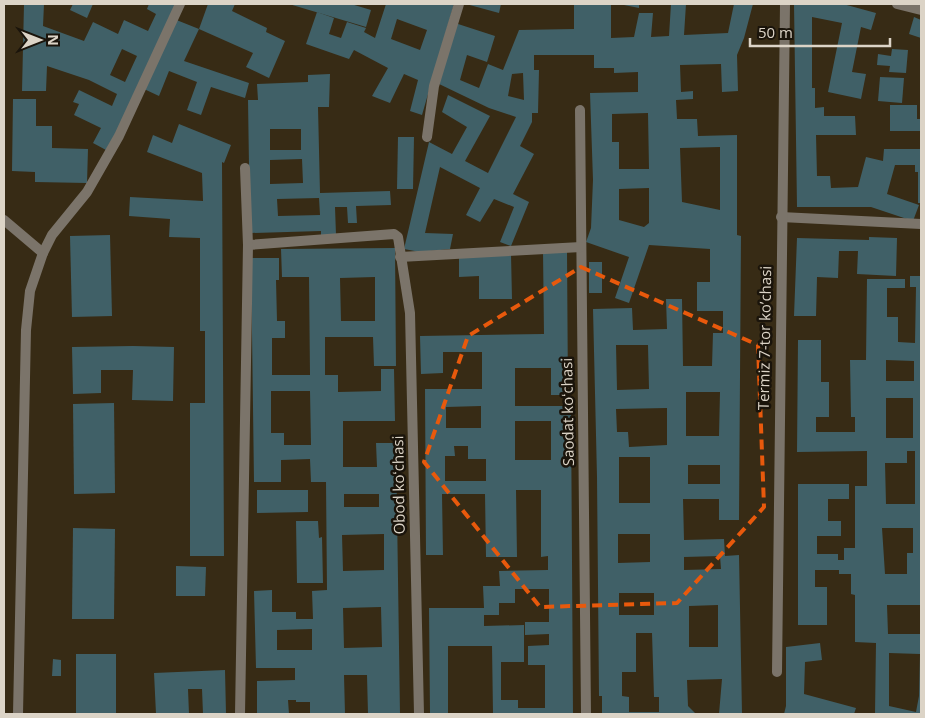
<svg xmlns="http://www.w3.org/2000/svg" width="925" height="718" viewBox="0 0 925 718" font-family="'Open Sans',sans-serif">
<rect width="100%" height="100%" fill="#372b15"/>
<!-- building -->
<g fill="#406067" fill-rule="evenodd">
<path d="M24,4H44L43,26L84,41L93,22L118,34L124,20L148,31L156,14L147,9L149,4H178L121,124L106,150L93,143L101,128L74,115L79,104L73,102L79,90L112,106L117,94L89,80L47,66L46,91H22ZM122,49L137,56L125,82L110,75Z"/>
<path d="M73,4H93L87,18L70,10Z"/>
<path d="M208,4H235L232,11L267,28L266,32L285,41L269,78L246,67L253,53L199,29Z"/>
<path d="M289,4H351L371,10L366,27Z"/>
<path d="M386,4H454L422,115L410,111L418,80L404,74L390,103L372,96L388,68L354,50L349,59L306,44L317,12L334,18L329,34L341,38L347,22L366,28L364,32L375,38ZM397,19L427,30L420,50L391,39Z"/>
<path d="M466,4H501L499,13Z"/>
<path d="M574,4H611V38L634,37L639,13H653L651,37L669,36L671,4H686L684,35L728,33L734,4H753L744,38L737,55L738,91L722,92L721,64L680,65L681,92L693,91V99L676,100L677,119H697L698,136L737,135V235L741,236L739,520H719V499H683L684,540L724,539L725,556L739,555L742,714H719L722,679L687,680L688,706L696,714H602V696H599L597,477L593,309L632,308L633,330L667,329L666,299H682L683,366H712L713,333H723V311H697V282H710V249L649,245L629,303L615,298L629,257L586,242L591,228L593,180L590,93L638,92V72L614,73V68H594V55H534V70H539L538,113H532V122L520,146L534,154L513,194L529,202L511,246L500,242L514,207L494,199L480,222L466,215L480,188L440,167L425,233L453,234L450,249L420,252L404,249L429,142L452,154L467,127L442,112L448,95L490,116L465,161L488,173L516,117L489,108L437,83L455,23L495,36L487,62L467,55L460,80L479,88L488,64L503,70L519,30L574,29ZM523,73L524,100L508,96L512,74ZM648,113L649,169H619V142H612V114ZM720,147V210L682,202L680,148ZM649,188V223L644,227L619,220V189ZM616,345H648L649,389L617,390ZM686,392H720L719,436H686ZM667,408V445L629,447L628,432H617L616,409ZM619,457H650V503H619ZM688,465H720V484H688ZM618,534H650V562L618,563ZM720,556L721,569L684,570V557ZM619,593H654V615H619ZM718,605V647H689V606ZM636,633H652L654,697H659V712H629V697L622,696V672H636Z"/>
<path d="M619,4H639V8Z"/>
<path d="M794,4H843L876,13L871,30L861,27L852,72L866,74L861,99L828,92L842,23L812,17V88H815V108L824,107V116H855L856,135H816L817,176H830L831,188L858,187L866,157L883,161L884,149H921V203H918V172H915V165H895L887,194L919,205L913,221L871,207H797Z"/>
<path d="M914,17L921,20V38L909,34Z"/>
<path d="M174,19L199,29L184,61L249,83L245,98L211,87L201,115L187,110L197,82L169,71L159,96L144,89Z"/>
<path d="M892,49L908,50L906,73L889,72L890,66L877,65L878,54L891,56Z"/>
<path d="M330,74L329,107H318L320,193L390,191L391,205L356,206L357,223H348L347,207H335L336,235H321V231L250,233L248,100H258L257,84L308,82V75ZM270,129H301V150H270ZM302,159L303,183L270,184V160ZM319,198L320,215L278,216L277,199Z"/>
<path d="M880,77L904,78L902,103L878,101Z"/>
<path d="M13,99H36V126H52V148L88,149L87,183L35,182V172L12,171Z"/>
<path d="M890,105H917V119H921V131H890Z"/>
<path d="M179,124L231,145L224,163L222,162L224,556H190V403H205V331H200V238L169,237L170,219L129,216L130,197L203,201L202,173L147,152L153,135L172,143Z"/>
<path d="M398,137H414L413,189H397Z"/>
<path d="M110,235L112,316L72,317L70,236Z"/>
<path d="M869,237L897,238L896,276L857,274L858,251H839L838,278L817,277L816,316H794L797,238L869,240Z"/>
<path d="M395,248L396,366H374L373,337H325V375H338V392L381,391V369H394L395,421H343V467H377L376,443H396L400,714H368L367,675H344L345,714H310V702H296V700H288L289,714H257V681L295,680V668H256L254,591L272,590V612H296V619H313L312,591L327,590L326,482H311L310,459L281,460V482H254L251,258H279V280H276L277,321H285V338H272V375H310L309,277H282L281,249ZM375,277V321H341L340,278ZM271,391H310L311,445H284V433H271ZM344,494H379V507H344ZM384,534V570L343,571L342,535ZM381,607L382,647L344,648L343,608ZM312,629V650H277V630Z"/>
<path d="M543,251H567L568,395H551V368H515V406H571L573,714H493L492,646H448V714H430L429,608H484L483,586H500L499,571L548,570V556L541,557V490H516L517,557H486L485,494H442L443,555H426L425,389H482V352H443V373L421,374L420,336L544,334ZM481,406V428H446V407ZM515,421H551V460H515ZM454,446H468V459H486V481H445V456H455ZM515,589H549V622H525V635L549,634V645L528,646V665H545V708H518V700H501V662H524V625L484,626V615H499V603H515Z"/>
<path d="M511,254L512,299H479V276L459,277V255Z"/>
<rect x="589" y="262" width="13" height="31"/>
<path d="M910,276H921V605H887L888,634H921V714H875L876,643L855,642V595L851,594V574H839V570H815V587H827V625H798V484H849V499H828V521H841V536H817V554H838V560H844V548H855V486H867V451L797,452L798,340H821V382H829V417H816V432H855V417H851L850,360H866L867,279H905V288H887V317H898V342L915,343L916,287H910ZM886,360L914,361V381H886ZM886,398H913V438H886ZM907,451H915V504H886L885,463H907ZM882,528H913V553H907V574H885ZM889,653L920,654L919,696L916,712L889,706Z"/>
<path d="M133,346L174,347L173,401L132,400L133,370H101V393L73,394L72,347Z"/>
<path d="M114,403L115,493L74,494L73,404Z"/>
<path d="M257,490H308V512L257,513Z"/>
<path d="M296,521H318L319,538L322,537L323,583H297Z"/>
<path d="M73,528L115,529L114,619H72Z"/>
<path d="M176,566L206,567L205,596H176Z"/>
<path d="M820,643L822,660L805,662L804,694L856,708L854,714H784L786,706V647Z"/>
<rect x="76" y="654" width="40" height="60"/>
<path d="M53,659L61,660V676H52Z"/>
<path d="M225,670L226,714H203L202,689H188L189,714H156L154,673Z"/>
</g>
<g fill="none" stroke-linecap="round" stroke-linejoin="round">
<!-- street -->
<g stroke="#7b746a" stroke-width="10">
<path d="M897,4L921,10"/>
<path d="M580,110L586,714"/>
<path d="M427,137L434,86L459,4"/>
<path d="M781,217L921,224"/>
<path d="M4,220L43,253"/>
<path d="M248,245L394,234L398,237L410,313L419,714"/>
<path d="M400,257L581,247"/>
<path d="M777,672L785,4"/>
<path d="M18,714L26,330L30,291L43,253L52,235L87,192L119,136L180,4"/>
<path d="M240,714L248,245L245,168"/>
</g>
</g>
<!-- marked area -->
<path fill="none" stroke="#e8590c" stroke-width="4" stroke-dasharray="10 6" stroke-linejoin="round" d="M581,267L758,345L764,507L677,603L540,607L424,462L468,336Z"/>
<g text-anchor="middle" stroke-width="5" stroke-linejoin="round" paint-order="stroke">
<!-- street labels -->
<g font-size="15" fill="#dcd4c7" stroke="#1a140b">
<text transform="translate(765 338) rotate(-89)" y="5">Termiz 7-tor koʼchasi</text>
<text transform="translate(568 412) rotate(-91)" y="5">Saodat koʻchasi</text>
<text transform="translate(399 485) rotate(-91)" y="5">Obod koʻchasi</text>
</g>
</g>
<!-- border -->
<rect width="925" height="718" fill="none" stroke="#dcd4c7" stroke-width="10"/>
<!-- north arrow -->
<g transform="translate(40 40) rotate(90)" stroke="#1a140b" stroke-width="4" paint-order="stroke">
<path d="M0-4L9 19L0 12L-9 19Z" fill="#dcd4c7"/>
<text y="-8" font-size="14" font-weight="bold" text-anchor="middle" fill="#dcd4c7">N</text>
</g>
<!-- scale -->
<path d="M750 38v8h140v-8" fill="none" stroke="#dcd4c7" stroke-width="2.5"/>
<text x="758" y="38" font-size="15" fill="#dcd4c7" stroke="#1a140b" stroke-width="4" paint-order="stroke">50 m</text>
</svg>
